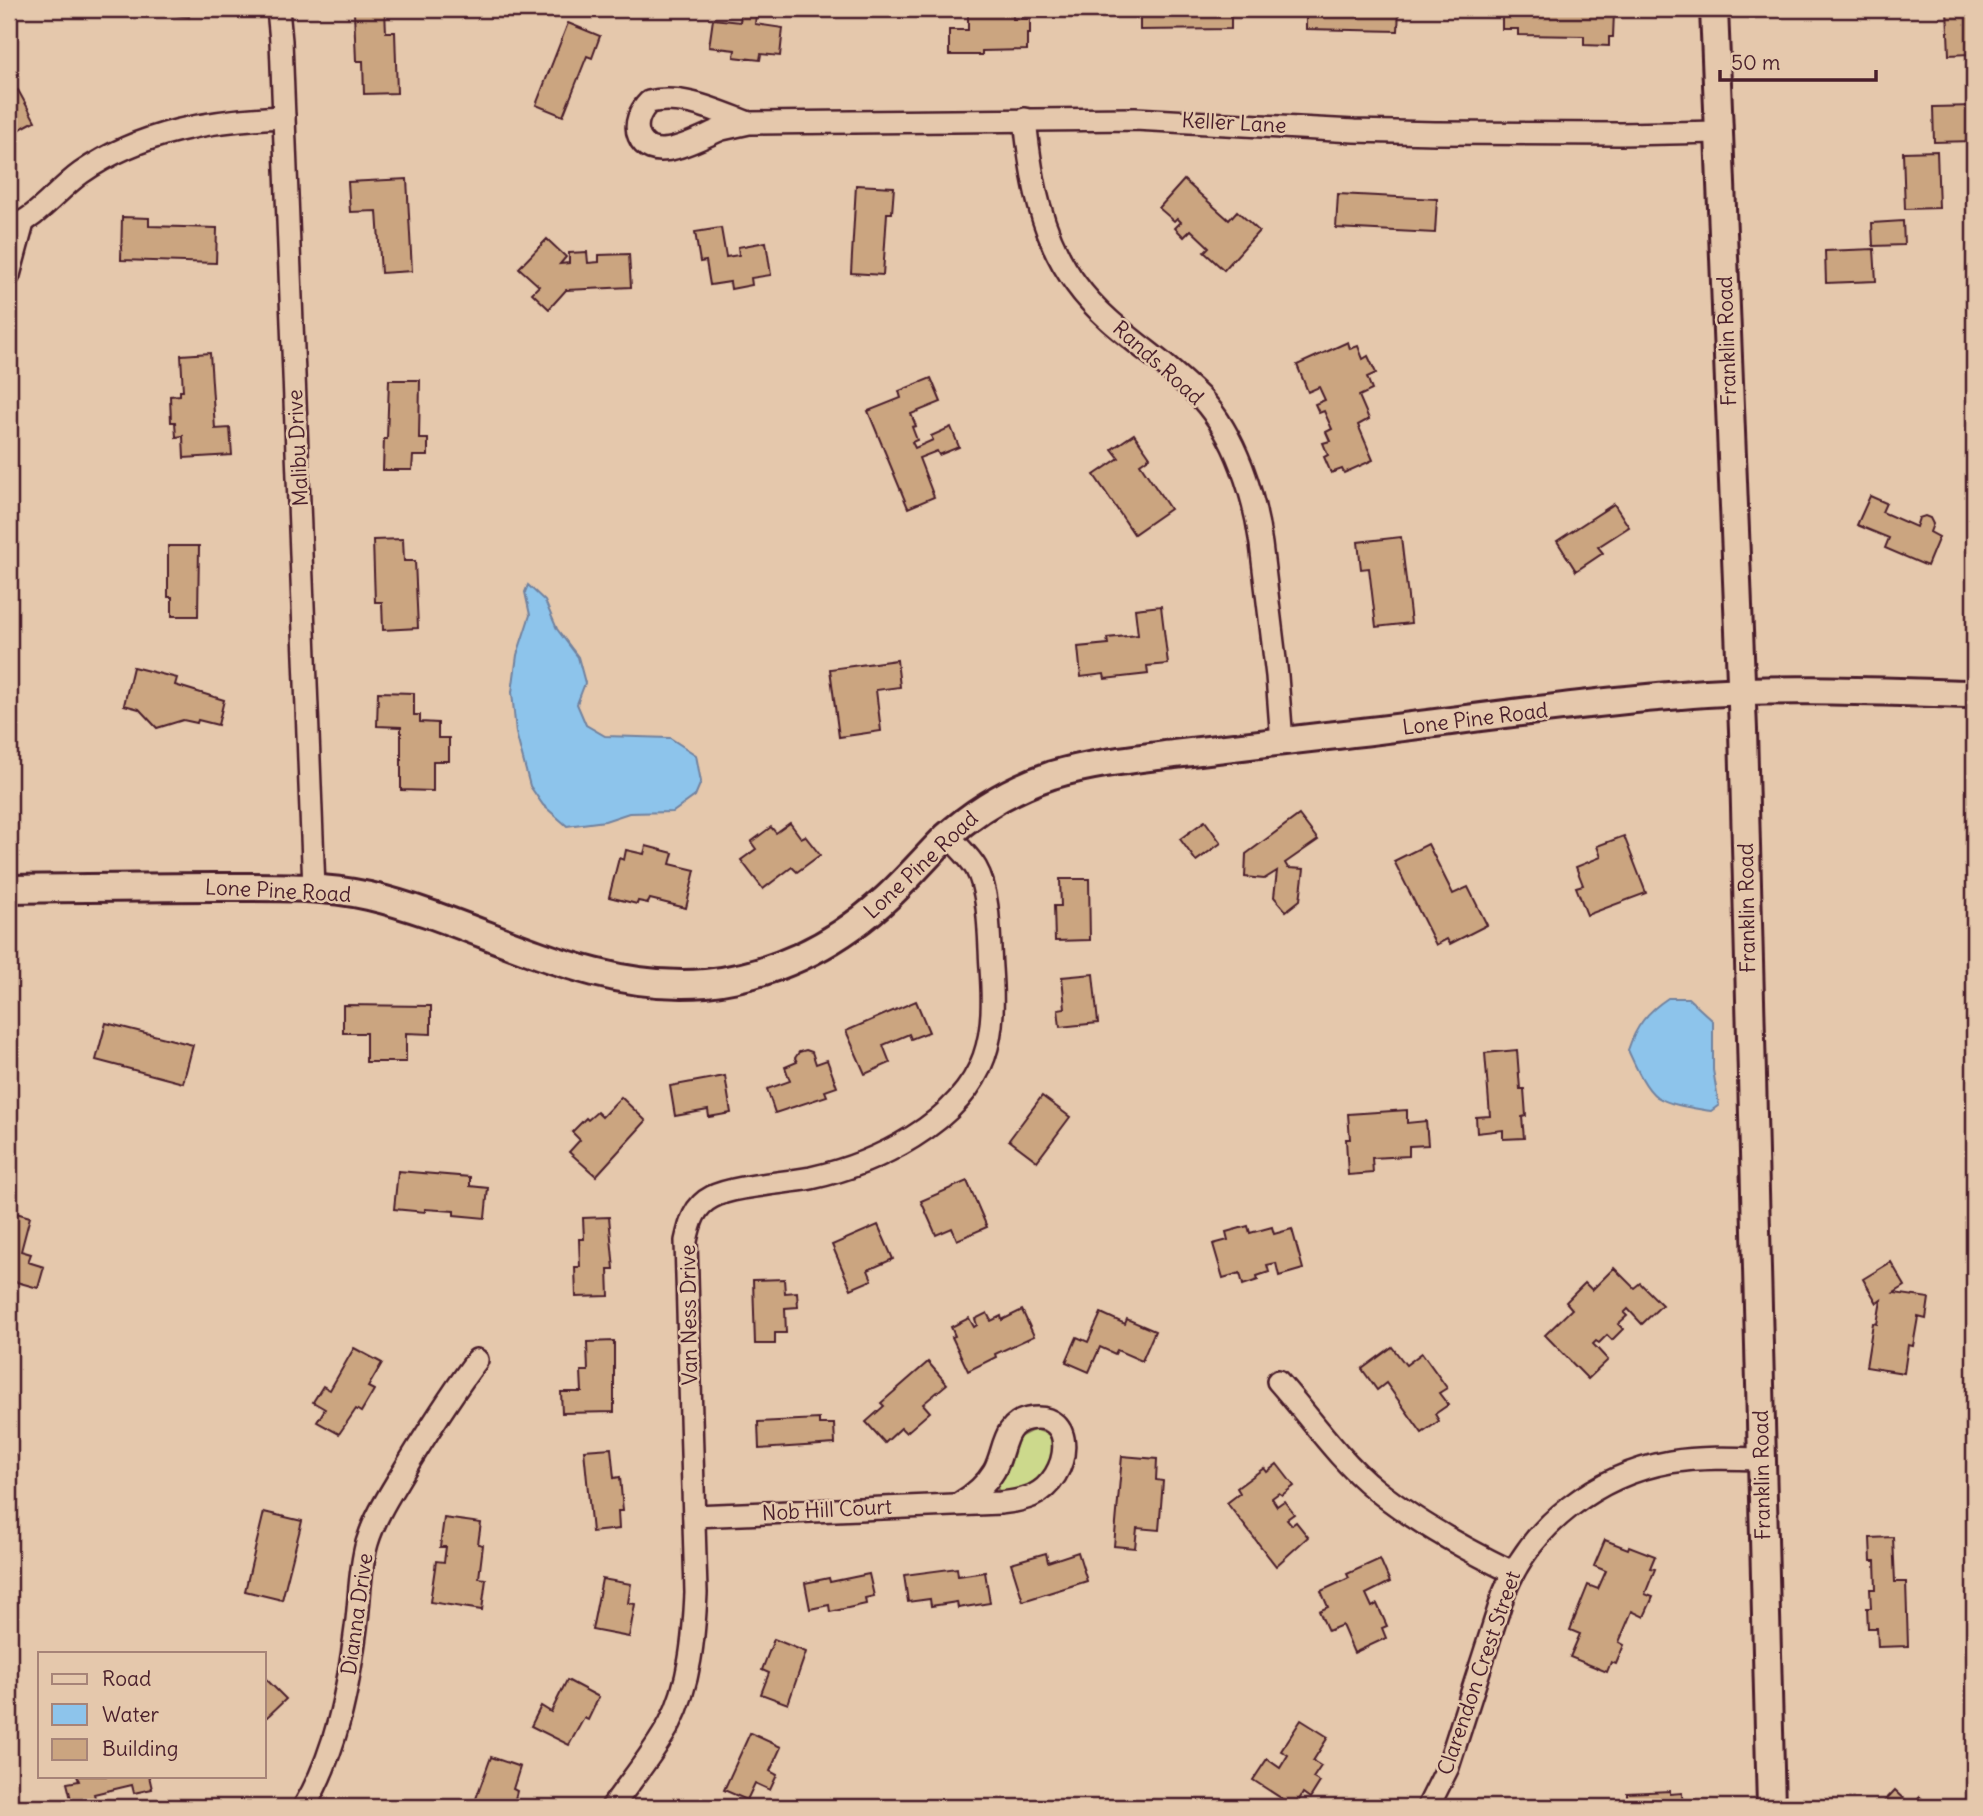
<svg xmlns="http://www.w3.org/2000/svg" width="1983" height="1816" viewBox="0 0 1983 1816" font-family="Delius,sans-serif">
<rect width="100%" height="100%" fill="#e5c8ac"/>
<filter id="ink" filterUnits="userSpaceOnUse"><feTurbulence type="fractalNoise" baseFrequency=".0143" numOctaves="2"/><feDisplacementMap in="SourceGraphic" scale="14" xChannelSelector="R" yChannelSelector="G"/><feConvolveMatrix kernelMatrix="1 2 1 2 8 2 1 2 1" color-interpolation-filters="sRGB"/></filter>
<g filter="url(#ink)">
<!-- green -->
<path fill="#ccd98c" stroke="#8b7c5c" stroke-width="2" d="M1035,1429L1048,1434L1054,1445C1053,1473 1026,1494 999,1491L996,1486L1010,1465L1019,1437Z"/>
<!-- water -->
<g fill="#8dc4eb" stroke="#72829e" stroke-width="2">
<path d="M528,585L545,601L557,629L578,657L585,683L577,704L586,725L605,736L670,738L696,755L701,782L695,796L673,812L629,813L605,821L567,826L543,805L530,786L516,733L512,692L517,655L530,615L525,592Z"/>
<path d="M1668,998H1688L1713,1021V1070L1719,1105L1711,1111C1694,1108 1672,1106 1657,1097C1645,1089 1634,1063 1628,1050C1636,1026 1647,1012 1668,998Z"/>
</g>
<!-- building -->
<g fill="#cba580" stroke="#4a1f2b" stroke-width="2">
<path d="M138,9H190L189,17Z"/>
<path d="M1140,9H1231V29L1140,30Z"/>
<path d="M1306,9H1399L1398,31L1306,29Z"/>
<path d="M1502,9H1611L1610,11L1614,12L1613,37H1609V46L1584,45V36L1518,35V29H1502Z"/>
<path d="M1947,9H1974V70H1969V54L1949,55Z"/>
<path d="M385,11L386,32H395L397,93L364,94L363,61H356L354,12Z"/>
<path d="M968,12H1013V19H1030V34H1027V50L982,51V55H949V30H968Z"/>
<path d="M741,13L756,16L755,24L783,28L780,56L761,54L760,60L734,57L735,50L709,47L713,19L740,22Z"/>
<path d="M568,23L600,36L592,58L587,56L563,116L536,105Z"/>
<path d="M18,90L35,121L9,135V95Z"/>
<path d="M1974,106V141L1934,142L1933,107Z"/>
<path d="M1937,151L1939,208L1905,209L1903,152Z"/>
<path d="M407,179L412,271L381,273L377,211L350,212L348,182Z"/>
<path d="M1184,180L1229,220L1237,211L1259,231L1224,270L1204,252L1209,247L1191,230L1184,237L1175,228L1181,222L1177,218L1174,221L1159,208Z"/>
<path d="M856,185L894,187L892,213H887L883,275L851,273Z"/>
<path d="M1338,194L1437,199L1435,233L1336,228Z"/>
<path d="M122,217L149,218V226L217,228L216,263L121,260Z"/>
<path d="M1903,221L1904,245L1873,246L1872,223Z"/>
<path d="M721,228L726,257L739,255L738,247L766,242L771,275L751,278L752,285L731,289L730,282L710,285L706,261L700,262L695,232Z"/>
<path d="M547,239L566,257L560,264L569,263V253L587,252L588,263L599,262V255L629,254L631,287L566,290L549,309L532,293L539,286L519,268Z"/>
<path d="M1874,249L1876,281L1826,283L1825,251Z"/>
<path d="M1348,342L1350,349L1358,346L1363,359L1368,356L1376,373L1367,377L1372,390L1359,396L1369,419L1358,425L1373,460L1344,473L1342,469L1331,473L1324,457L1328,455L1323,443L1330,441L1326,432L1332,429L1324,411L1319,413L1315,404L1325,400L1319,387L1308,392L1297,365Z"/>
<path d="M210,353L215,429L230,428L232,455L184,458L183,436L176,437L175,422H171L170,396L180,395V391H183L181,355Z"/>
<path d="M931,378L941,402L911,414L916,426L912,427L917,440L912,442L915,448L933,440L931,436L951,427L959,447L939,455L937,451L919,458L934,497L908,508L868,411L901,398L899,391Z"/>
<path d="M389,380H420L419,439H428V456H413L412,470H383L384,439H387Z"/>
<path d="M1134,434L1150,457L1140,464L1170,509L1134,534L1094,475L1119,458L1112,449Z"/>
<path d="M1870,496L1886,503L1882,512L1916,527L1919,518L1925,516L1930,518L1933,524L1930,532L1939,537L1927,566L1885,548L1889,538L1857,525Z"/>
<path d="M1614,504L1629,527L1598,547L1603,553L1576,571L1557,541Z"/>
<path d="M1401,537L1411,623L1376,627L1369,568L1361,569L1358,542Z"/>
<path d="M403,539L404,561H415L418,628L383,630L382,602H375L373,540Z"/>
<path d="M168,546H199L198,616H172V597H168Z"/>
<path d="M1161,606L1168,664L1147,666L1148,674L1105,679L1104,674L1081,677L1078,647L1108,644L1107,638L1138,635L1135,609Z"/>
<path d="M897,660L900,687L876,690L881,731L839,737L830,669Z"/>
<path d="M133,667L177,678L175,685L224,700L218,725L198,720L197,723L183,720L157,728L139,709L124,705Z"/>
<path d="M378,692L414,693V715H420V722L438,723V738H449V761H433V791L401,790V727L377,726Z"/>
<path d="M1299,815L1318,840L1285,863L1288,868L1304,869L1300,900L1286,911L1274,897L1277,871L1264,879L1245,877L1246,854Z"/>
<path d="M1205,821L1221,843L1196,861L1180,839Z"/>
<path d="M790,823L801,838L805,836L820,855L797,872L792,867L763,889L741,860L756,849L751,842L771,827L776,833Z"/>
<path d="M1624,836L1646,893L1587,915L1576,887L1583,885L1576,867L1601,857L1597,846Z"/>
<path d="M1428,844L1453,894L1468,887L1487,925L1450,944L1447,939L1436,945L1394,861Z"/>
<path d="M646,846L673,853L670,864L695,870L686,908L650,899L648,903L638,901L637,904L609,897L619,858L624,860L626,850L644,854Z"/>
<path d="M1060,879H1089L1090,940L1055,941L1054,906H1061Z"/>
<path d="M1093,974L1098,1023L1060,1027L1058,1009L1065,1008L1062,977Z"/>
<path d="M916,1001L929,1032L911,1039L909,1034L883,1045L890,1063L865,1074L846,1031Z"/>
<path d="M343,1005L431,1006V1034L406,1033V1062H366V1033H343Z"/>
<path d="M106,1023L193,1045L183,1083L96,1060Z"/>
<path d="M806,1050L812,1052L816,1064L827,1060L837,1087L825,1091L827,1096L775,1113L767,1089L790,1081L785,1067L797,1062L795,1058L799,1052Z"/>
<path d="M1517,1050L1520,1089H1524L1526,1116L1522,1117L1524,1138L1503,1139V1130L1477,1133L1476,1117L1490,1116L1485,1053Z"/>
<path d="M725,1076L731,1113L709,1117L708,1110L675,1116L670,1086Z"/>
<path d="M1042,1096L1070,1117L1037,1161L1009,1140Z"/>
<path d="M621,1097L646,1121L596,1176L569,1152L580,1140L572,1132L586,1118L588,1120L597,1112L602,1117Z"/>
<path d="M1407,1110V1123L1426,1121L1428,1145L1409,1146V1156L1372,1158L1373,1173L1348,1175L1346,1139H1350L1348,1114Z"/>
<path d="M398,1171L470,1177V1186L488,1188L485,1218L454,1215V1211L425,1209V1212L394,1209Z"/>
<path d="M967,1181L987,1227L957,1240L952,1228L936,1235L921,1201Z"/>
<path d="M9,1211L30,1217L21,1251L31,1254L28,1262L44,1267L38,1288L13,1281L9,1296Z"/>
<path d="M609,1217L614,1269H608L609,1296L576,1297L575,1267H580L579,1239H584L583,1218Z"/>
<path d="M878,1225L893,1259L868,1270L872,1280L851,1289L832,1245Z"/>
<path d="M1248,1226L1250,1233L1272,1227L1274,1234L1292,1229L1303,1269L1279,1276L1276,1263L1267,1265L1269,1272L1257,1276L1258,1280L1243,1285L1240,1273L1223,1278L1213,1244L1228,1240L1226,1232Z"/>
<path d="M1891,1262L1905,1286L1894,1293L1929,1298L1926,1319L1918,1317L1913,1346L1908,1345L1904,1373L1866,1367L1873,1323L1877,1324L1881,1300L1877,1303L1863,1279Z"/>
<path d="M1614,1268L1634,1288L1640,1283L1662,1305L1642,1324L1628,1309L1624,1313L1627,1316L1618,1324L1623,1329L1612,1340L1607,1335L1599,1343L1596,1341L1593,1344L1608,1360L1588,1379L1545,1335L1572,1309L1566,1302L1585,1283L1592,1290Z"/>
<path d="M784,1279L785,1293L797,1292L798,1307L785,1308L786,1333H775V1344H755L753,1280Z"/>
<path d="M1022,1310L1034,1336L995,1354L996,1357L968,1371L952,1337L955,1336L951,1327L969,1318L974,1327L977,1325L975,1319L987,1313L991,1321L1001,1316L1002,1320Z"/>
<path d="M1101,1313L1125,1324L1127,1319L1155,1331L1142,1361L1117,1350L1115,1354L1100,1347L1089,1372L1066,1362L1077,1337L1088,1342Z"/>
<path d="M614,1341V1412L562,1413L561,1392H582L581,1371H588L587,1342Z"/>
<path d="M1392,1347L1406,1365L1422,1353L1447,1388L1439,1393L1448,1405L1435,1414L1439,1421L1422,1433L1386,1383L1377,1390L1362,1369Z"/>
<path d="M354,1348L382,1363L368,1387L374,1390L361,1412L356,1409L339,1434L317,1422L325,1409L313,1402L323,1386L330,1390Z"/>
<path d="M928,1362L947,1384L923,1404L930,1412L906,1433L901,1428L885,1443L866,1422L884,1406L881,1403Z"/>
<path d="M819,1419V1424H834L835,1444L759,1449L758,1422Z"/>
<path d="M611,1448L614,1478L620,1477L623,1511H618L619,1529L592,1532L584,1450Z"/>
<path d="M9,1453L15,1455L10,1470H9Z"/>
<path d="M1122,1456L1157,1459L1156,1480L1163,1481L1159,1530L1137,1528L1135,1548L1114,1546Z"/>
<path d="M1277,1464L1294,1486L1282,1495L1279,1493L1272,1498L1277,1506L1284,1501L1294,1514L1287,1519L1292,1525L1296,1522L1308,1537L1276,1566L1227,1503L1240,1493L1237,1488L1264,1468L1267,1472Z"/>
<path d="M264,1512L302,1521L282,1600L245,1591Z"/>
<path d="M444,1518L481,1523L478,1544L483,1545L479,1578L486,1579L482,1610L430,1602L436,1561L444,1562L446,1547H440Z"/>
<path d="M1893,1537L1895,1582H1906L1908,1646L1878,1647L1877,1628H1868L1867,1608H1871L1870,1589H1876L1875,1561H1871L1870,1538Z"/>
<path d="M1605,1540L1628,1549L1629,1546L1655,1556L1650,1568L1655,1569L1645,1594L1653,1597L1644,1617L1632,1611L1619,1642L1624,1645L1616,1664L1611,1662L1607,1672L1570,1657L1580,1634L1570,1630L1588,1585L1598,1589L1606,1571L1594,1566Z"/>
<path d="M1078,1552L1087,1581L1023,1601L1011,1563L1046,1553L1048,1562Z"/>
<path d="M1380,1559L1390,1582L1366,1594L1372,1607L1377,1604L1387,1626L1382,1628L1386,1638L1354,1653L1342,1625L1328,1631L1319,1611L1328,1607L1321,1591L1349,1578L1347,1574Z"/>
<path d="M957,1568L958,1576L985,1572L990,1603L958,1608L957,1602L931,1606L930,1599L908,1602L904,1575Z"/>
<path d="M869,1574L874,1596L865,1598L866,1604L830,1612L829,1605L810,1609L805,1583L829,1578L830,1582Z"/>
<path d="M602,1579L631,1584L628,1603L635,1604L629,1637L592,1630Z"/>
<path d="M774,1639L806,1652L788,1704L761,1694L769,1673L762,1670Z"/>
<path d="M264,1677L286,1699L264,1720Z"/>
<path d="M567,1680L599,1697L588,1720L584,1718L569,1745L531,1726L541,1706L551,1712Z"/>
<path d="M1301,1720L1328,1737L1313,1761L1321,1766L1313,1778L1320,1782L1310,1798L1303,1793L1295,1807L1253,1780L1267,1759L1280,1768L1288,1755L1281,1751Z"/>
<path d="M750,1733L781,1747L770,1771L777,1775L770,1790L755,1783L747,1800L724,1790Z"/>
<path d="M491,1757L520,1767L513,1789L517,1791L513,1807H473Z"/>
<path d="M77,1776H149L152,1789L134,1793L132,1785L94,1794L96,1801L73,1807L67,1783L79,1781Z"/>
<path d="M1895,1790L1912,1806L1920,1797L1931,1807H1879Z"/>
<path d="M1670,1791V1794L1682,1793L1683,1807H1627V1793Z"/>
</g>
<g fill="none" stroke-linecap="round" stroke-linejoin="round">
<!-- minor casing -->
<g stroke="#4a1f2b" stroke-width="26">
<g id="minor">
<path d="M278,9L281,41L314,888"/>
<path d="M1025,119C1031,177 1040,236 1076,284C1099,316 1132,339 1162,363C1175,374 1189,386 1201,398C1236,436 1254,494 1261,544L1277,676L1282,742"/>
<path d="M749,123C740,125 731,127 722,129C702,136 652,168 639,136C634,124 640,111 649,102C683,94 717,111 749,123L1135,119L1354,131L1435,133L1621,134L1719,132"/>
<path d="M9,228C37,219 56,191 81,173C141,131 212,120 284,117"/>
<path d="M9,275L23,223"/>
<path d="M1278,1381C1309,1416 1338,1459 1375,1489C1416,1522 1465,1549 1512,1572"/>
<path d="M694,1516L1000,1503C1011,1502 1022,1500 1032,1496C1072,1478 1078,1409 1028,1419C1002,1424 1005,1452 994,1471C985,1486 974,1495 959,1504"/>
<path d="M304,1807C336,1753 348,1690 356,1628C360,1600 359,1571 367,1543C375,1516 392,1491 406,1467C429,1430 451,1394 477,1360"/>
<path d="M612,1807C631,1780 654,1753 670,1723C690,1684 694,1637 696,1593L686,1241C690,1223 694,1206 712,1197C733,1186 785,1183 811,1178C875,1164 961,1123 984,1057C994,1029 993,997 991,968C989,940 990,892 976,868C969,856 957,846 948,835"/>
<path d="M1428,1807L1448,1767L1504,1593C1531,1525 1597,1475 1670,1462C1700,1457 1731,1458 1761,1459"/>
</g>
</g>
<!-- tertiary casing -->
<g stroke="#4a1f2b" stroke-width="32">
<g id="tertiary">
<path d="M1714,9L1743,730L1771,1807"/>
<path d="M9,889C77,888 146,887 215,887C266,887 319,885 369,896C481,922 587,994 706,983C772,976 832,947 881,903C904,883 924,859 946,837C976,810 1013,788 1052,775C1091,763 1134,759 1174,754C1225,748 1276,742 1327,736C1453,722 1580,702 1706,693C1795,687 1885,692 1974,694"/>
</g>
</g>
<!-- minor -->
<use href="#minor" stroke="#e5c8ac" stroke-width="21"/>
<!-- tertiary -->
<use href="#tertiary" stroke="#e5c8ac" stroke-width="26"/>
</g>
</g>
<g text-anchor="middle" stroke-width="5" stroke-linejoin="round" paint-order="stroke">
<!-- street labels -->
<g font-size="21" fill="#4a1f2b" stroke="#e5c8ac">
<text transform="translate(1234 123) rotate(3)" y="7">Keller Lane</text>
<text transform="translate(1727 341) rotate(-92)" y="7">Franklin Road</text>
<text transform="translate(1158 363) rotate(42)" y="7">Rands Road</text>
<text transform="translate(298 448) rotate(-93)" y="7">Malibu Drive</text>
<text transform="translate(1475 719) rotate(-7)" y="7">Lone Pine Road</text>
<text transform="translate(921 865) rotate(-43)" y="7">Lone Pine Road</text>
<text transform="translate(278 891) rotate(3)" y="7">Lone Pine Road</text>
<text transform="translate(1747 908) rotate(-91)" y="7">Franklin Road</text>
<text transform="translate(689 1315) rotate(-91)" y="7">Van Ness Drive</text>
<text transform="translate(1762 1475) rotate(-91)" y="7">Franklin Road</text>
<text transform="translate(827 1510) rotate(-3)" y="7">Nob Hill Court</text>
<text transform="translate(357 1614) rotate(-82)" y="7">Dianna Drive</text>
<text transform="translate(1479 1673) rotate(-71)" y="7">Clarendon Crest Street</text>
</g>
</g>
<!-- margin -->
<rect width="1983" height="1816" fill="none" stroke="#e5c8ac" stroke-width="35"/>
<rect x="18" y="18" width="1948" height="1781" fill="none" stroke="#4a1f2b" stroke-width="2.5" filter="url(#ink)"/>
<!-- legend -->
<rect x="38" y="1652" width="228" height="126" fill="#e5c8ac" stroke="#a78478" stroke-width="2"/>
<rect x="52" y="1674" width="35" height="10" fill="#e5c8ac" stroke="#a78478" stroke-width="2"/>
<text x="102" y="1686" font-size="21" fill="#4a1f2b">Road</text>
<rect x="52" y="1704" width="35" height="21" fill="#8dc4eb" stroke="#a78478" stroke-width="2"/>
<text x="102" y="1722" font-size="21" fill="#4a1f2b">Water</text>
<rect x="52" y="1739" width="35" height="21" fill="#cba580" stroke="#a78478" stroke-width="2"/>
<text x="102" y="1756" font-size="21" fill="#4a1f2b">Building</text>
<!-- scale -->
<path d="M1720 70v10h156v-10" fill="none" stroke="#4a1f2b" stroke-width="3.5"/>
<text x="1731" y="70" font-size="21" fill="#4a1f2b" stroke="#e5c8ac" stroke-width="5" paint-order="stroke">50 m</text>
</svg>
